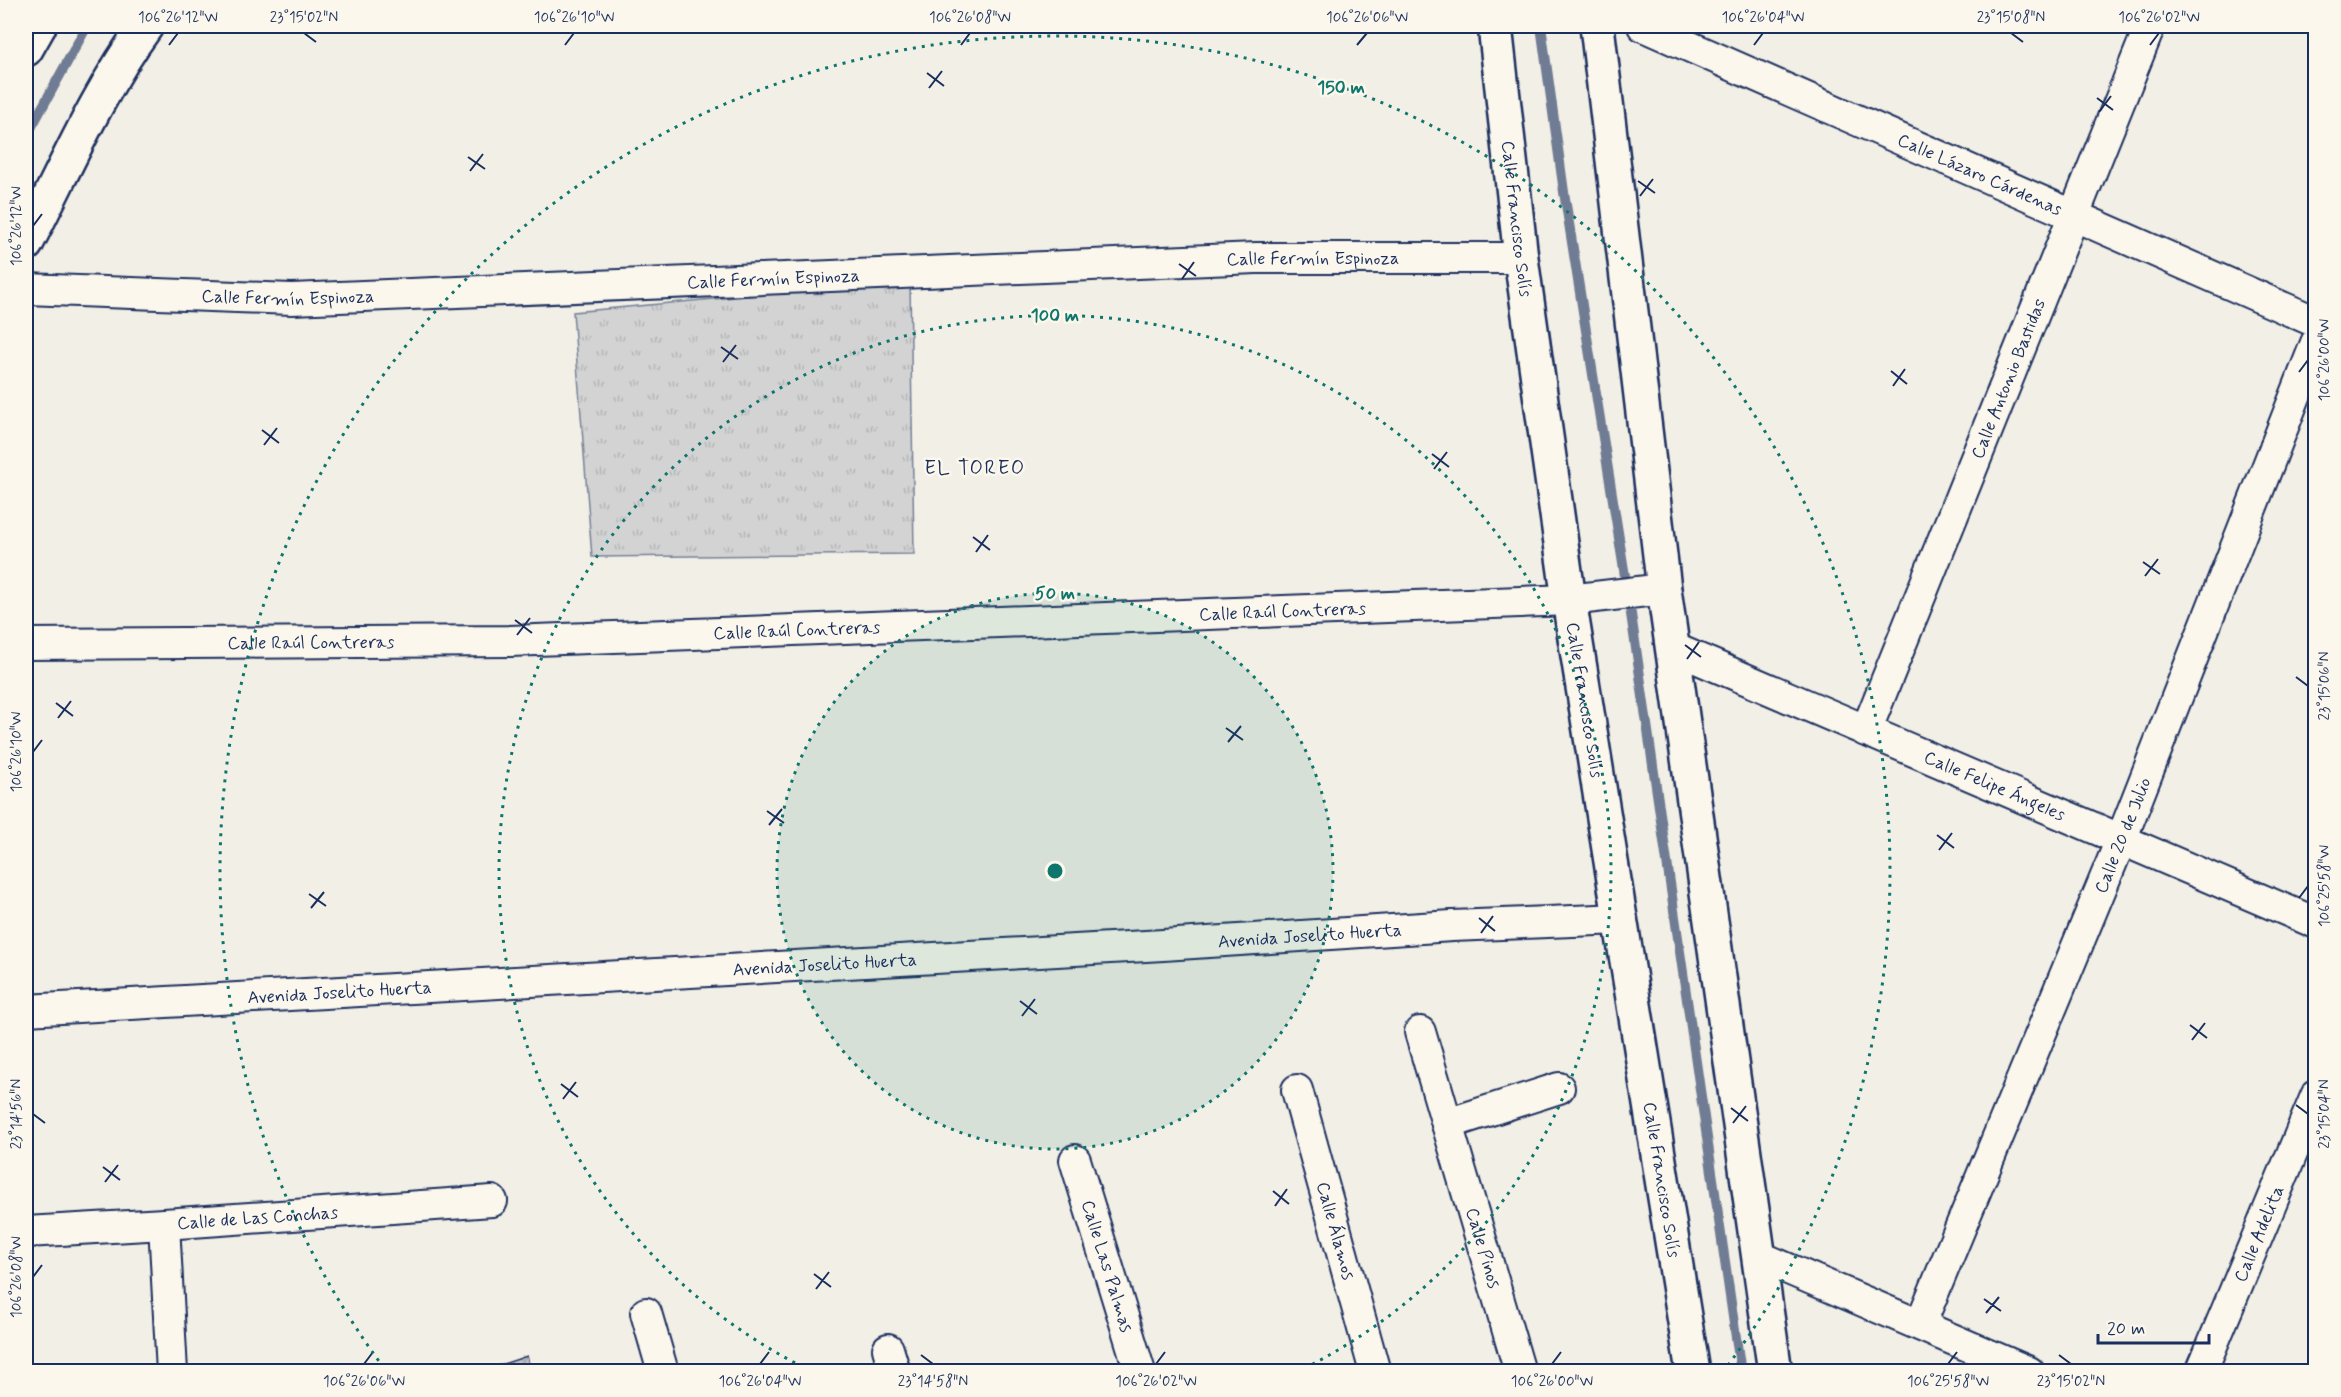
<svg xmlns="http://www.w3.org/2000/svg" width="2341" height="1397" viewBox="0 0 2341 1397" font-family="Mynerve,sans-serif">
<defs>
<pattern id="park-tufts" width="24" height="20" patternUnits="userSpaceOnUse" patternTransform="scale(1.5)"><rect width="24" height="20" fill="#d2d3d2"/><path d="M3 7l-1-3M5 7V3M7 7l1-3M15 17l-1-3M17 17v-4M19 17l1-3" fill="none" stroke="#b4b5b7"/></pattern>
<pattern id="building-cross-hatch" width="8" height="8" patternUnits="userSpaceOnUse" patternTransform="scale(1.5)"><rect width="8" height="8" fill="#bdc0c4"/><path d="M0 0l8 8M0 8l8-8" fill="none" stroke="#a2a5ab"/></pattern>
</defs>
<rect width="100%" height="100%" fill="#f2efe6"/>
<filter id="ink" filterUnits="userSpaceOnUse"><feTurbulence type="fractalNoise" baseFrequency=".0167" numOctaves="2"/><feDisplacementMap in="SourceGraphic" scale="12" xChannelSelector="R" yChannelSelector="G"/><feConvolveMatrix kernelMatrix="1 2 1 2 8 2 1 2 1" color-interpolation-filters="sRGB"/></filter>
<g filter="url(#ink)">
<!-- park -->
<path fill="url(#park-tufts)" stroke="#768198" stroke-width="1.5" d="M910,281L914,554L592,557L573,312Z"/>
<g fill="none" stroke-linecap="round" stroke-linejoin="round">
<!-- stream -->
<g stroke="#707b93" stroke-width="10">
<path d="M1541,26L1564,192L1631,614L1741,1372"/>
<path d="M26,137L87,26"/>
</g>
</g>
<!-- building -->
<path fill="url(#building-cross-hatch)" stroke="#1b2f5e" stroke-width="1.5" d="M527,1356L531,1372H479Z"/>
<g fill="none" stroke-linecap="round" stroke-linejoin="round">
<!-- street casing -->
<g stroke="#1b2f5e" stroke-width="34">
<g id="street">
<path id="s1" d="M1643,26L2316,322"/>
<path id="s2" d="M26,289L292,299L1256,258H1521"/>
<path id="s3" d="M26,644L510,641L1569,600L1664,589"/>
<path id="s4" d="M1673,648L2316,923"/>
<path id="s5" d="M1866,731L2150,26"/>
<path id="s6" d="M26,1010L1163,945L1452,926L1622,919"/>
<path id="s7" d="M1420,1032L1520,1372"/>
<path id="s8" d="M1297,1090L1375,1372"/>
<path d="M1447,1124L1559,1088"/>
<path id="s9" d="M1075,1160L1140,1372"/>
<path d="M164,1224L172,1372"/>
<path id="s10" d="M26,1232L164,1224L492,1201"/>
<path d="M1758,1256L2029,1372"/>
<path d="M646,1313L663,1372"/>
<path id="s11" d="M1920,1325L2121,840L2316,343"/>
<path d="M888,1349L895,1372"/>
<path id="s12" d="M2201,1372L2316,1096"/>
</g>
</g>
<!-- secondary casing -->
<g stroke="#1b2f5e" stroke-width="38">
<g id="secondary">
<path id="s13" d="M1495,26L1521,258L1569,600L1693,1372"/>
<path d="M1597,26L1664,589L1775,1372"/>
<path d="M26,49L39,26"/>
<path d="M26,244C64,171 97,93 146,26"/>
</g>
</g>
<!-- street -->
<use href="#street" stroke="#fbf7ec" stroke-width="30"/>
<!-- secondary -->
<use href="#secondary" stroke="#fbf7ec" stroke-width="33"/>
</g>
</g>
<!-- ticks -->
<path fill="none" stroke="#1b2f5e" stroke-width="2" d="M304,33L316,42M2011,33L2023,42M169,45L178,33M565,45L574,33M961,45L970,33M1357,45L1367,33M1754,45L1763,33M2150,45L2159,33M927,73L944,86M929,88L942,71M2097,98L2113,110M2099,112L2111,96M468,157L485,169M470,171L483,154M1638,181L1655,193M1640,196L1653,179M33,226L42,214M1179,264L1196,276M1182,279L1194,262M721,347L738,359M723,362L736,345M1891,371L1907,384M2299,372L2308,360M1893,386L1905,369M262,430L279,443M264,445L277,428M1432,454L1449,467M1434,469L1447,452M973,537L990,550M976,552L988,535M2143,562L2160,574M2145,576L2158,559M515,620L532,633M517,635L530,618M1685,645L1701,657M1687,659L1699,642M2296,677L2308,686M56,703L73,716M58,718L71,701M1226,728L1243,740M1228,742L1241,726M33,752L42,740M767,811L784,823M769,825L782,809M1937,835L1954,848M1939,850L1952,833M309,894L326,906M2299,898L2308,886M311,908L324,892M1479,918L1495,931M1481,933L1493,916M1020,1001L1037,1014M1022,1016L1035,999M2190,1025L2207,1038M2192,1040L2205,1023M561,1084L578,1097M563,1099L576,1082M2296,1105L2308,1114M1731,1108L1748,1121M33,1114L45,1123M1733,1123L1746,1106M103,1167L120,1180M105,1182L118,1165M1273,1191L1289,1204M1275,1206L1287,1189M814,1274L831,1287M33,1277L42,1265M816,1289L829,1272M1984,1299L2001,1311M1986,1313L1999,1297M921,1355L933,1364M2059,1355L2071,1364M364,1364L373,1352M760,1364L769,1352M1156,1364L1165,1352M1552,1364L1561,1352M1948,1364L1957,1352"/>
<!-- distance rings -->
<circle cx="1055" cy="871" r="278" fill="#0f766e" fill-opacity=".12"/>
<g fill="none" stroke="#0f766e" stroke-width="3" stroke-dasharray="3 6">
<circle cx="1055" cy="871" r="278"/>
<path d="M811 1371A556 556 0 1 1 1299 1371"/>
<path d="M384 1368A835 835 0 1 1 1726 1368"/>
</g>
<g text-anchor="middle" stroke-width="5" stroke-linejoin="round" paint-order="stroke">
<!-- street labels -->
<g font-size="18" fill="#1b2f5e" stroke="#fbf7ec">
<text dy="6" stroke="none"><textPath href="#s1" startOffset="368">Calle Lázaro Cárdenas</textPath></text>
<text dy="6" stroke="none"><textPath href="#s13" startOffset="194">Calle Francisco Solís</textPath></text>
<text dy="6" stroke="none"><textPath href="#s2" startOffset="1288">Calle Fermín Espinoza</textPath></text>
<text dy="6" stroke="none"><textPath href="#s2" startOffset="748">Calle Fermín Espinoza</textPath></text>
<text dy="6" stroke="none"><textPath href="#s2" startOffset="262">Calle Fermín Espinoza</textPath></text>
<text dy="6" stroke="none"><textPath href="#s5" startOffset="380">Calle Antonio Bastidas</textPath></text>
<text dy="6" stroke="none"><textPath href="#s3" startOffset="1257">Calle Raúl Contreras</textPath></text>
<text dy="6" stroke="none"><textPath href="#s3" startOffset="771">Calle Raúl Contreras</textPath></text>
<text dy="6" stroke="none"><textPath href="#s3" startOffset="285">Calle Raúl Contreras</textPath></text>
<text dy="6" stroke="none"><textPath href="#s13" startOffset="680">Calle Francisco Solís</textPath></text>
<text dy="6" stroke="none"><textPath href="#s4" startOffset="350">Calle Felipe Ángeles</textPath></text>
<text dy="6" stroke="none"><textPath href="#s11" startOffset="530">Calle 20 de Julio</textPath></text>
<text dy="6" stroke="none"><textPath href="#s6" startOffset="1286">Avenida Joselito Huerta</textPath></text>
<text dy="6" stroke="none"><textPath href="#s6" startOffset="800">Avenida Joselito Huerta</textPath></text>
<text dy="6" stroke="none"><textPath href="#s6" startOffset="314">Avenida Joselito Huerta</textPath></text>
<text dy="6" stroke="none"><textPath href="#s13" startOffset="1166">Calle Francisco Solís</textPath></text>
<text dy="6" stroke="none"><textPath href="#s10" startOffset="232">Calle de Las Conchas</textPath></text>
<text dy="6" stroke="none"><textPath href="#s8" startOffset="146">Calle Álamos</textPath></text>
<text dy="6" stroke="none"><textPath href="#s12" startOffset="150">Calle Adelita</textPath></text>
<text dy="6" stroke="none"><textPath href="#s7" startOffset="225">Calle Pinos</textPath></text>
<text dy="6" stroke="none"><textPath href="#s9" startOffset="111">Calle Las Palmas</textPath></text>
</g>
<!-- neighbourhood labels -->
<g font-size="20" letter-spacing="1.5" fill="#1b2f5e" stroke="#fbf7ec">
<text x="975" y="474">EL TOREO</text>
</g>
</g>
<circle cx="1055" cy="871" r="9" fill="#0f766e" stroke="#fbf7ec" stroke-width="3"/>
<g font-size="18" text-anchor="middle" font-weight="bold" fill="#0f766e" stroke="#fbf7ec" stroke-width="5" stroke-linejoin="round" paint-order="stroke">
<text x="1341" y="93">150 m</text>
<text x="1055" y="321">100 m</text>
<text x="1055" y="599">50 m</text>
</g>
<!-- margin -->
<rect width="2341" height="1397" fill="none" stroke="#fbf7ec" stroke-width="66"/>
<!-- scale -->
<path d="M2098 1334v9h111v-9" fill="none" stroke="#1b2f5e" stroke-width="3"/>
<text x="2107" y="1334" font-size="18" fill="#1b2f5e" stroke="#fbf7ec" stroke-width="4.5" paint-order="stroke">20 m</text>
<rect x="33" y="33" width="2275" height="1331" fill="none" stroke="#1b2f5e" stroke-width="2"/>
<g font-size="15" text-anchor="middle" fill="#1b2f5e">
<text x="178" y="22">106°26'12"W</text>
<text x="304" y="22">23°15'02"N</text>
<text x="574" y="22">106°26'10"W</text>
<text x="970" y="22">106°26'08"W</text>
<text x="1367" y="22">106°26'06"W</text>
<text x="1763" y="22">106°26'04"W</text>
<text x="2011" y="22">23°15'08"N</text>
<text x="2159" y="22">106°26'02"W</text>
<text transform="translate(16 226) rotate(-90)" y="5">106°26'12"W</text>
<text transform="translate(2324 360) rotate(-90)" y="5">106°26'00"W</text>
<text transform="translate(2324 686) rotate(-90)" y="5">23°15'06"N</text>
<text transform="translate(16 752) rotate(-90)" y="5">106°26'10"W</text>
<text transform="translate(2324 886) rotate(-90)" y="5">106°25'58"W</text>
<text transform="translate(2324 1114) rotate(-90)" y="5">23°15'04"N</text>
<text transform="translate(16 1114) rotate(-90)" y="5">23°14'56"N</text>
<text transform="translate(16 1277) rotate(-90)" y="5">106°26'08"W</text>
<text x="364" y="1386">106°26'06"W</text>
<text x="760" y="1386">106°26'04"W</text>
<text x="933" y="1386">23°14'58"N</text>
<text x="1156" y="1386">106°26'02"W</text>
<text x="1552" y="1386">106°26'00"W</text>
<text x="1948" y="1386">106°25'58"W</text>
<text x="2071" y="1386">23°15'02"N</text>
</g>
</svg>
